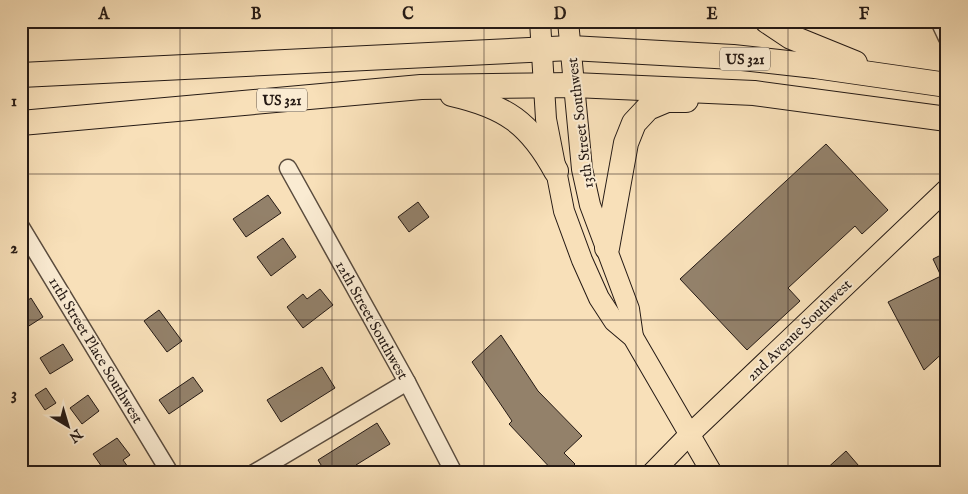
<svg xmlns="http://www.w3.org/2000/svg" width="968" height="494" viewBox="0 0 968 494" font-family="'IM FELL English',serif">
<rect width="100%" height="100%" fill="#f8e0b9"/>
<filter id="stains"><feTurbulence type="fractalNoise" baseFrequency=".004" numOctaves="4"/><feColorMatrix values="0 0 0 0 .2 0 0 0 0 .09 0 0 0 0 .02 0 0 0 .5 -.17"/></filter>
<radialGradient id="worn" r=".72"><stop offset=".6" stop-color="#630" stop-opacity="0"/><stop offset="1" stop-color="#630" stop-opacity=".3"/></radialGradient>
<!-- building -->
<g fill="#93816a" stroke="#251a15">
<path d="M826,144L888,210L862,234L855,226L788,288L800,301L747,350L680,279Z"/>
<path d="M268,195L281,213L246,237L233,219Z"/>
<path d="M418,202L429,217L409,232L398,217Z"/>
<path d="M283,238L296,257L271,276L257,257Z"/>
<path d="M947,252V349L924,370L888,302L941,276L933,259Z"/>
<path d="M320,289L333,305L303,328L287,307L303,294L307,299Z"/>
<path d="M31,298L43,317L21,331V305Z"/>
<path d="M159,310L182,341L167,352L144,321Z"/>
<path d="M501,335L538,391L582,436L564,453L575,464L566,473H555L509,424L512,421L472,362Z"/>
<path d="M63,344L73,360L50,374L40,358Z"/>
<path d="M322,367L335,388L281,422L267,400Z"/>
<path d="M193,377L203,391L169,414L159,400Z"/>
<path d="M46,388L56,403L45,410L35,395Z"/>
<path d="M88,395L99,411L82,424L70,408Z"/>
<path d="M377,423L390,444L356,465L361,473H326L318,460Z"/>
<path d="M117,438L130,455L123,460L128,467L120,473H114L110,466L104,470L93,454Z"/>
<path d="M846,451L865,473L823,472Z"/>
</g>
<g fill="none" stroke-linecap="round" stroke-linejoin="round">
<!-- minor casing -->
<g stroke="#5a4c3e" stroke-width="19">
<g id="minor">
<path d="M939,21L947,38"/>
<path d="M288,168L407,382L454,473"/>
<path d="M21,227L170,473"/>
<path d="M254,473L407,382"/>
</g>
</g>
<!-- major casing -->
<g stroke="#251a15" stroke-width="22">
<g id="major">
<path d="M540,21L546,119L564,211L582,260L599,298L614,321L633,337L712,473"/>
<path d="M568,21L582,169L590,205L629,309L633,337"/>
<path d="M652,473L689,435L947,189"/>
</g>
</g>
<!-- highway casing -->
<g stroke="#251a15" stroke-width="26">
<g id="highway">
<path d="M767,21L791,37L855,63"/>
<path d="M21,75L571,48L733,57L815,66L947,85"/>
<path d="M452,94C505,106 530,123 556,171"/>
<path d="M21,123L421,87L574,85L754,93L947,119"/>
<path d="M607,248L626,143L634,123L648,108L667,100H686"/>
</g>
</g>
<!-- minor -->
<use href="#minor" stroke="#faebd2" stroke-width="16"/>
<!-- major -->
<use href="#major" stroke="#f8e0b9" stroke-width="20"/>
<!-- highway -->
<use href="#highway" stroke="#f8e0b9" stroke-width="24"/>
</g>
<!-- grid -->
<path fill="none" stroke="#251a15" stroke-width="1" stroke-opacity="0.55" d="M180,21V473M332,21V473M484,21V473M636,21V473M788,21V473M21,174H947M21,320H947"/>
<g text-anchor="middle" stroke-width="4" stroke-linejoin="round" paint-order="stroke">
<!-- shield labels -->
<g fill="#faebd2" stroke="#65594e" stroke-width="1">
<rect x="720" y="47.5" width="50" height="23" rx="4"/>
<rect x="257" y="88.5" width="50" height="23" rx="4"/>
</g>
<g font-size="14" font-weight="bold" fill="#251a15">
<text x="745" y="64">US 321</text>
<text x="282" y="105">US 321</text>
</g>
<!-- street labels -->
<g font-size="15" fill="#251a15" stroke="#faebd2">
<text transform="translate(580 123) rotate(-97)" y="5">13th Street Southwest</text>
<text transform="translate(372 320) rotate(61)" y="5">12th Street Southwest</text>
<text transform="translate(799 330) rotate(-44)" y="5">2nd Avenue Southwest</text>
<text transform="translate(96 350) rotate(59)" y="5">11th Street Place Southwest</text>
</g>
</g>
<!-- margin -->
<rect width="968" height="494" fill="none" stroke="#f8e0b9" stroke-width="55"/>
<!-- north arrow -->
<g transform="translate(68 426) rotate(142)" stroke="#faebd2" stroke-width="4" paint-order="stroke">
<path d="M0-4L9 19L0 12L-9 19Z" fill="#251a15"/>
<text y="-8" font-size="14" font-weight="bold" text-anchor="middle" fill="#251a15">N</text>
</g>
<rect x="28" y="28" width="912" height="438" fill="none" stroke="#251a15" stroke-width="2"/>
<g font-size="16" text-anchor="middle" font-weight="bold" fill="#251a15">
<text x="104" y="19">A</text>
<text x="256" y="19">B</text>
<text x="408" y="19">C</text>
<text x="560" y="19">D</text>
<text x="712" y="19">E</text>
<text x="864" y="19">F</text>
<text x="14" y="106">1</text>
<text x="14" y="253">2</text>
<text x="14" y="399">3</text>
</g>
<rect width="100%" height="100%" filter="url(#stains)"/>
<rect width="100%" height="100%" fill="url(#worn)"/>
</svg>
